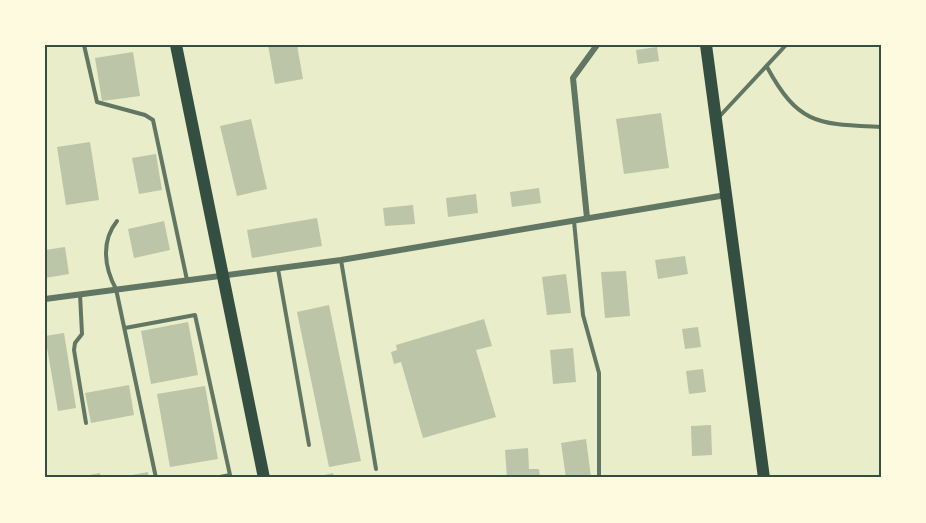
<svg xmlns="http://www.w3.org/2000/svg" width="926" height="523" viewBox="0 0 926 523" font-family="'PT Sans',sans-serif">
<rect width="100%" height="100%" fill="#e9edc9"/>
<!-- building -->
<g fill="#bcc5a7">
<path d="M268,45H297L303,79L275,84Z"/>
<path d="M657,47L659,61L638,64L636,50Z"/>
<path d="M133,52L140,96L102,101L95,58Z"/>
<path d="M661,113L669,168L624,174L616,119Z"/>
<path d="M251,119L267,189L237,196L220,126Z"/>
<path d="M90,142L99,200L66,205L57,147Z"/>
<path d="M156,154L162,190L139,194L132,158Z"/>
<path d="M539,188L541,203L512,207L510,192Z"/>
<path d="M476,194L478,213L448,217L446,198Z"/>
<path d="M413,205L415,224L385,226L383,208Z"/>
<path d="M317,218L322,246L252,258L247,230Z"/>
<path d="M164,221L170,250L134,258L128,229Z"/>
<path d="M65,247L69,274L45,278V250Z"/>
<path d="M685,256L688,274L658,279L655,260Z"/>
<path d="M626,271L630,316L605,318L601,272Z"/>
<path d="M566,274L571,313L547,315L542,277Z"/>
<path d="M329,305L361,461L329,467L297,312Z"/>
<path d="M484,319L492,346L476,350L496,417L423,438L401,362L394,364L391,352L397,350L396,345Z"/>
<path d="M188,322L198,375L151,384L141,331Z"/>
<path d="M698,327L701,347L685,349L682,329Z"/>
<path d="M64,333L76,408L58,411L45,336Z"/>
<path d="M573,348L576,382L553,384L550,350Z"/>
<path d="M703,369L706,392L689,394L686,371Z"/>
<path d="M129,385L134,415L91,423L85,393Z"/>
<path d="M205,386L218,459L170,467L157,394Z"/>
<path d="M711,425L712,455L692,456L691,426Z"/>
<path d="M586,439L591,477L566,478L561,443Z"/>
<path d="M528,448L529,469H539L540,478H507L505,450Z"/>
<path d="M148,472L149,478H122V477Z"/>
<path d="M100,473L101,478H84V476Z"/>
<path d="M333,473L334,478H315V477Z"/>
</g>
<g fill="none" stroke-linecap="round" stroke-linejoin="round">
<!-- service -->
<g stroke="#617663" stroke-width="4">
<path d="M84,45L97,102L145,115L153,120L187,280"/>
<path d="M767,67C799,126 819,124 881,127"/>
<path d="M718,118L786,45"/>
<path d="M117,221C101,241 104,267 116,289L156,478"/>
<path d="M574,221L583,315L599,373V478"/>
<path d="M341,260L376,469"/>
<path d="M278,269L309,445"/>
<path d="M80,294L82,334L75,343L74,350L86,423"/>
<path d="M125,328L195,315L230,475L215,478"/>
</g>
<!-- minor -->
<g stroke="#617663" stroke-width="6">
<path d="M587,218L573,78L597,45"/>
<path d="M45,299L341,260L726,195"/>
</g>
<!-- trunk -->
<g stroke="#344e41" stroke-width="12">
<path d="M176,45L264,478"/>
<path d="M706,45L764,478"/>
</g>
</g>
<!-- border -->
<rect width="926" height="523" fill="none" stroke="#fefae0" stroke-width="93"/>
<rect x="46" y="46" width="834" height="430" fill="none" stroke="#344e41" stroke-width="2"/>
</svg>
